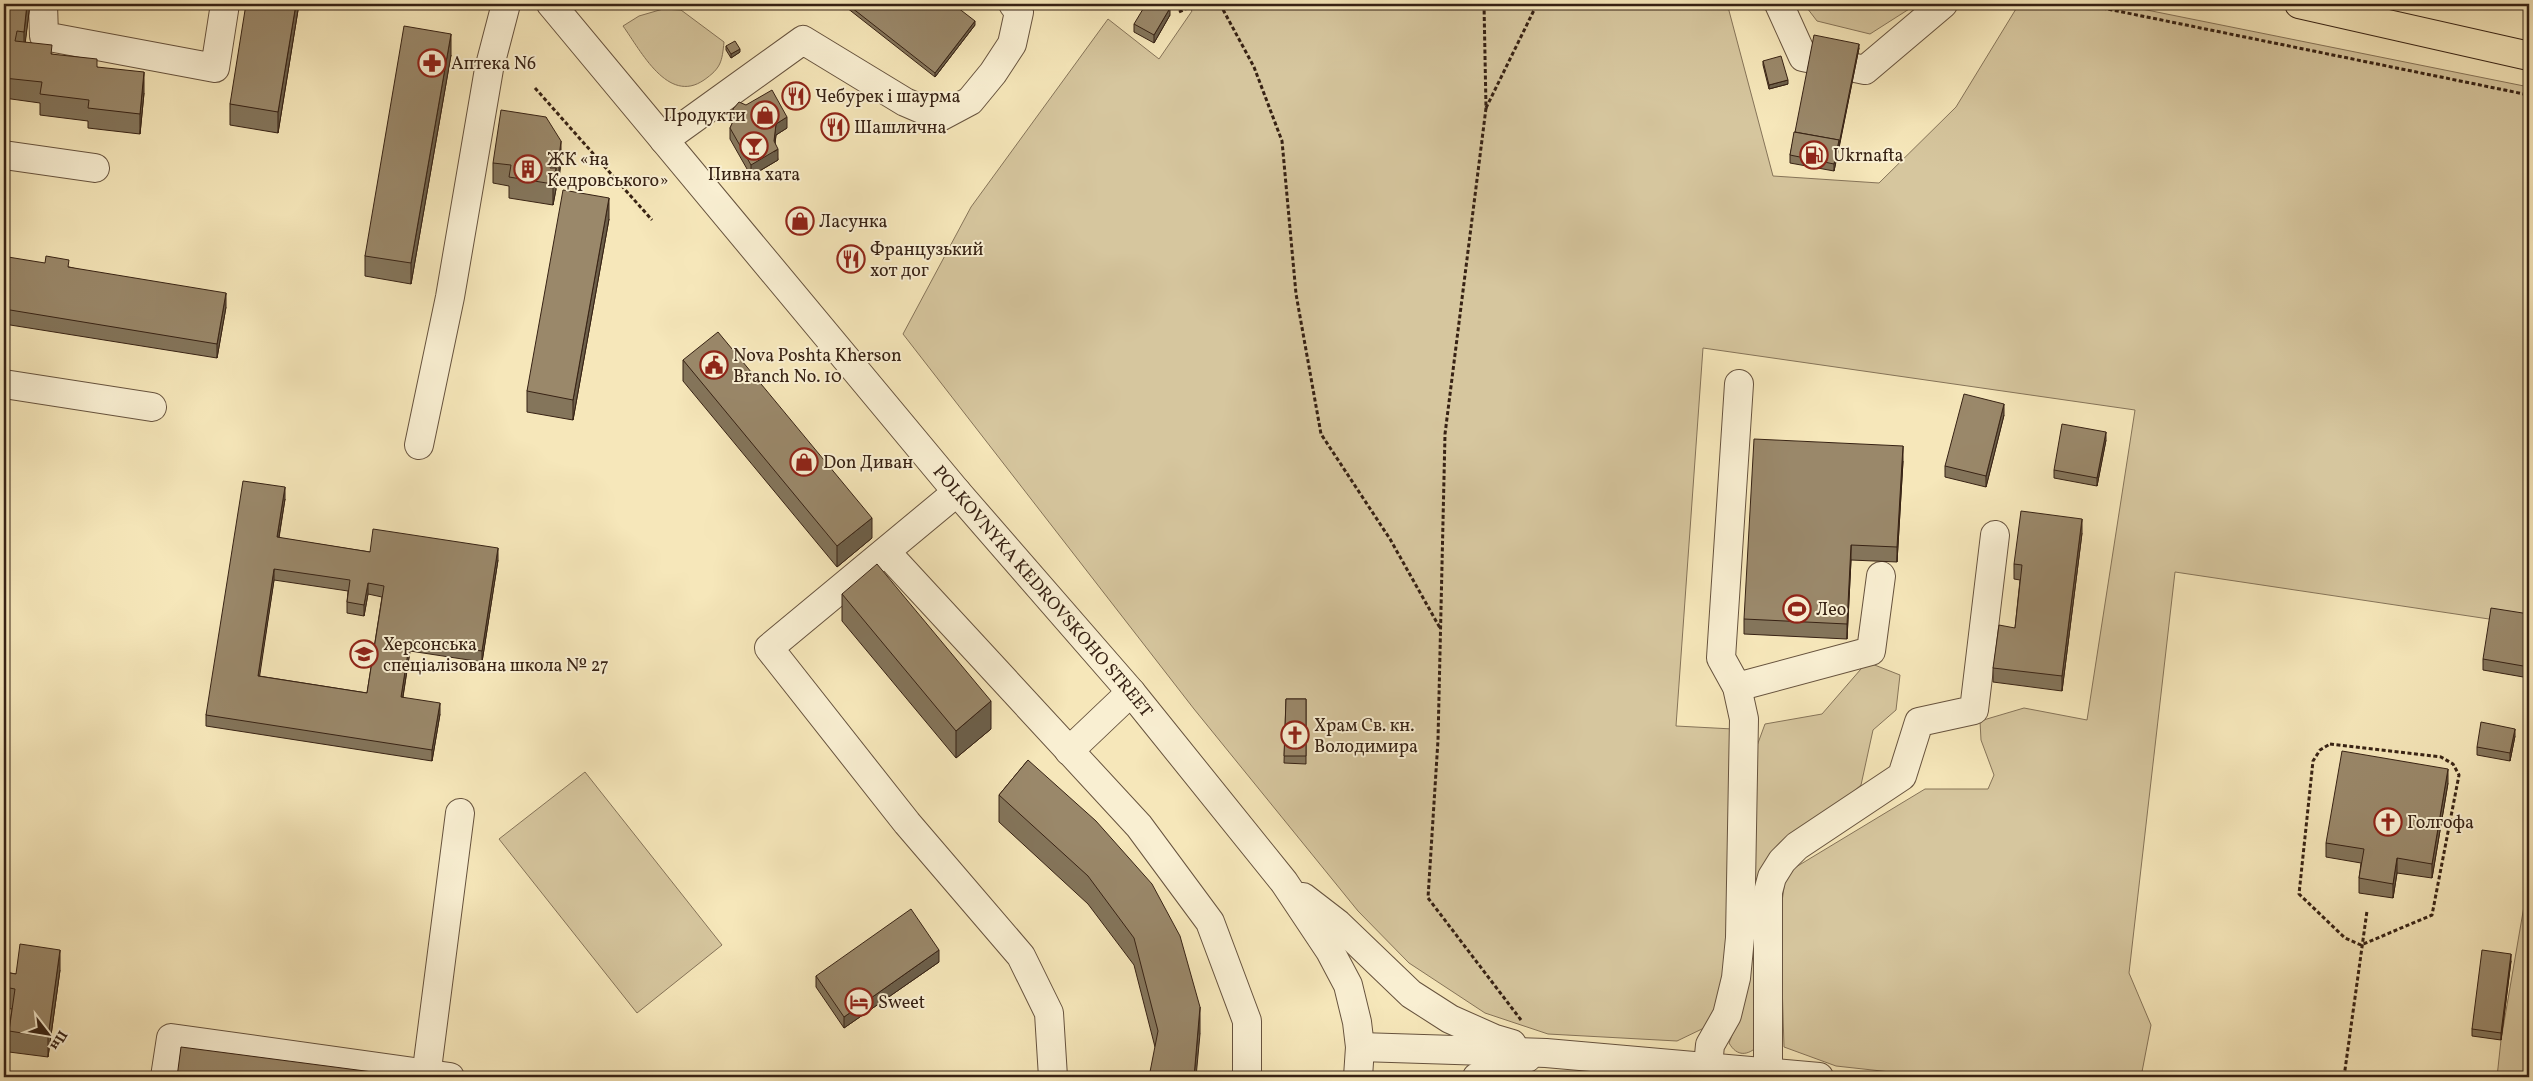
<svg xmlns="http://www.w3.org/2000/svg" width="2533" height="1081" viewBox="0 0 2533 1081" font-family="Vollkorn,serif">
<rect width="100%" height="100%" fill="#f6e7ba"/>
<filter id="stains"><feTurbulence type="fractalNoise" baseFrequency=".004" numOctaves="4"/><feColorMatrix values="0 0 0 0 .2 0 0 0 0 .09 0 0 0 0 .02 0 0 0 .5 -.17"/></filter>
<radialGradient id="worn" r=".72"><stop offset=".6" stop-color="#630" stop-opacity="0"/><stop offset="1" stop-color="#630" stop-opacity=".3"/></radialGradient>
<!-- green -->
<g fill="#d6c69e" stroke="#867459">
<path d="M1187,4H1732L1728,7L1773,176L1879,183L1956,107L2019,4H2117L2529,87V625L2175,572L2129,973L2151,1025L2141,1077H1936L1836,1066L1784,1047L1780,916L1786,873L1925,789H1988L1994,775L1981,740L1980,721L2024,708L2087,720L2135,410L1703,348L1676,726L1733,729L1726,986L1721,1007L1704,1028L1677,1041L1548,1034L1485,1013L1409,963L1358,911L1194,709L903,334L971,207L1108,19L1159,59L1192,11Z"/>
<path d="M1804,4H1917L1870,34L1817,21Z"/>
<path d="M663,9L681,10L724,42C722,62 721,68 704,80C668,105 641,51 623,26L639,16Z"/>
<path d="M1867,662L1900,675L1896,710L1873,730L1861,785L1820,821L1775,851L1759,1045C1748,1056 1737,1057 1729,1043L1744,1004L1754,754L1765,724L1822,714Z"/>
<path d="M585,772L722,945L637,1013L499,839Z"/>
<path d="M2529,877V1077H2497L2501,1040Z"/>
</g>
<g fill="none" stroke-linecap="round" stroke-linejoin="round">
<!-- minor casing -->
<g stroke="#67533e" stroke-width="30">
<g id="minor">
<path d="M43,4L44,36L215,68L225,4"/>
<path id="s1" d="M551,4L957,492L1131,692L1284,882L1330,951L1348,985L1357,1022L1360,1047L1358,1077"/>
<path d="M1779,4L1803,57L1865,70L1943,4"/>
<path d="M664,140L803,40L905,102L940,117L970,101L993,73L1012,44L1019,12L1013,4"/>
<path d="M4,155L95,168"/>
<path d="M4,384L152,407"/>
<path d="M419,445L450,297L489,69L506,4"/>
<path d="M957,492L769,648L907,823L1021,956L1049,1013L1053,1077"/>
<path d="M886,552L1139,826L1210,922L1247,1021V1077"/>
<path d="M1737,687L1871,651L1881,576"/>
<path d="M1069,751L1131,692"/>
<path d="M1303,897L1338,924L1411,994L1450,1019L1495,1039L1512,1044"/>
<path d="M1360,1047L1546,1053L1819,1077"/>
<path d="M1708,1066L1710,1045L1727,1015L1736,978L1740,938L1744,719L1737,687L1721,658L1739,384"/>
<path d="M1768,1072V892L1772,877L1782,861L1797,846L1902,776L1919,722L1974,710L1995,535"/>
<path d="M165,1077L171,1038L450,1077"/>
<path d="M426,1077L460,813"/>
<path d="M1477,1077L1499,1067L1527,1058"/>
</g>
</g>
<!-- major casing -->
<g stroke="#372214" stroke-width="30">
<path id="major" d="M2299,4L2529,56"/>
</g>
<!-- path -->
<g stroke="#372214" stroke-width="3" stroke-dasharray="4 2.5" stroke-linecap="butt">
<path d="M1220,4L1254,67L1282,141L1296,294L1321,434L1390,539L1440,628"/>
<path d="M1484,4L1486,108L1445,434L1438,740L1428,898L1521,1020"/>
<path d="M2083,4L2529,95"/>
<path d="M1179,12L1196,4"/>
<path d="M535,88L652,220"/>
<path d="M1486,108L1537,4"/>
<path d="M2330,744L2441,757L2453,764L2459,775L2432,915L2361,945L2345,938L2299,894L2313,761L2320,750Z"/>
<path d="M2344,1077L2367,911"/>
</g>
<!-- minor -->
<use href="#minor" stroke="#f9efd2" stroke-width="28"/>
<!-- major -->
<use href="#major" stroke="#f6e7ba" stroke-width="28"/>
</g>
<!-- wall -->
<g fill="#84755b" stroke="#372214" fill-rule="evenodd">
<path d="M4,4H30L25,42L52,54L97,67L144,93L140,134L88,128V121L40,115V103L4,98Z"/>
<path d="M299,4L278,133L230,125V104Z"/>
<path d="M842,4H953L975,25L935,77Z"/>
<path d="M1170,15L1154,43L1134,32V24Z"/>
<path d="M726,46L740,52L731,58L726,50Z"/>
<path d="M1859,48L1834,171L1790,163V155L1795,132Z"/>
<path d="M451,55L411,284L365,276V256Z"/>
<path d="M1763,61L1788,84L1769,89L1763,65Z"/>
<path d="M733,109L787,128L776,135L775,143L778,160L751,176L730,139V128L733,122Z"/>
<path d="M546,117L561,161L559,178L556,177V189L553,205L509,198V186L493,183V163Z"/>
<path d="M609,219L573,420L527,412V391Z"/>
<path d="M4,267H69L226,307L217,358L4,324Z"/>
<path d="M683,360L872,538L837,567L683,381Z"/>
<path d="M2004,415L1986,487L1945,477V466Z"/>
<path d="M2106,440L2097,486L2054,478V470Z"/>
<path d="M1903,461L1897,562L1851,560L1847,639L1744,634V619Z"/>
<path d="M285,499L279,538L370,552L498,560L482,662L410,651L403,697L440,714L432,761L206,726V715ZM274,580L348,591L347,602V613L364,616L368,594L382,597L367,693L259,676Z"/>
<path d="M2082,533L2062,691L1993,682V668L2015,628L2020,580L2014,579V564Z"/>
<path d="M842,594L991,729L956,758L842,621Z"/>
<path d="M2529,614V678L2483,670V659Z"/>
<path d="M1286,699H1306V764L1284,763Z"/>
<path d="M2515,736L2510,761L2477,755V747Z"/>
<path d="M1028,760L1200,1034L1155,1047L1134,965L1088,904L999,822V795Z"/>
<path d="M2448,783L2432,878L2397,873L2393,898L2359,893V878L2361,863L2326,857V843Z"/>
<path d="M2511,961L2501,1040L2472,1036V1029Z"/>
<path d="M939,962L844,1028L816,987V976Z"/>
<path d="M60,970L48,1057L9,1052V1031L12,1009L4,1008V972L16,974Z"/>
</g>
<!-- shaded-wall -->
<g fill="#6c5f4a" stroke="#372214">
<path d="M27,4H30L24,53V32Z"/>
<path d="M296,4H299L278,133V112Z"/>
<path d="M1170,8V15L1154,43V35Z"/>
<path d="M975,21V25L935,77V73Z"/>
<path d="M451,34V55L411,284V263Z"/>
<path d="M1859,44V48L1839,148V144Z"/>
<path d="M740,49V52L731,58V54Z"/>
<path d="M144,72V93L140,134V114Z"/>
<path d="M1788,80V84L1769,89V85Z"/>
<path d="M787,117V128L776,135L774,152L778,149V160L751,176V165L774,141L776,124Z"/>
<path d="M1839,140V148L1834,171V164Z"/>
<path d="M561,141V161L559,178V157Z"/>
<path d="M556,168V189L553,205V184Z"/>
<path d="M609,198V219L573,420V400Z"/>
<path d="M226,293V307L217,358V344Z"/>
<path d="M2004,404V415L1986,487V476Z"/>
<path d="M2106,432V440L2097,486V478Z"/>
<path d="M1903,446V461L1897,562V547Z"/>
<path d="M285,487V499L277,548V537Z"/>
<path d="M872,518V538L837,567V546Z"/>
<path d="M2082,519V533L2062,691V676Z"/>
<path d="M1851,545V560L1847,639V624Z"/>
<path d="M498,548V560L482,662V651Z"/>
<path d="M274,569V580L258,687V676Z"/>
<path d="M368,583V594L364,616V605Z"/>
<path d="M410,640V651L401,708V697Z"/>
<path d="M991,701V729L956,758V731Z"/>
<path d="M440,703V714L432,761V750Z"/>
<path d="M2515,729V736L2510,761V753Z"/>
<path d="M2448,769V783L2432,878V864Z"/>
<path d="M2397,858V873L2393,898V884Z"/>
<path d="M60,950V970L48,1057V1037Z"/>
<path d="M939,950V962L844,1028V1017Z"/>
<path d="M2511,954V961L2501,1040V1033Z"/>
<path d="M1200,1007V1034L1196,1077H1194Z"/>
</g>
<!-- building -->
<g fill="#9a886a" stroke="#372214" fill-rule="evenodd">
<path d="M4,4H27L24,32L17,31L15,41L52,45L51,54L97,59V67L144,72L140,114L88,108L89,100L40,94L42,82L4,78Z"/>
<path d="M246,4H296L278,112L230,104Z"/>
<path d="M847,4H953L975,21L935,73Z"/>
<path d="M1146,4H1164L1170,8L1154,35L1134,24Z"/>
<path d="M404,26L451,34L411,263L365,256Z"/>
<path d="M1814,35L1859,44L1839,144V140L1795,132Z"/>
<path d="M735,41L740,49L731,54L726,46Z"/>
<path d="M1781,56L1788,80L1769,85L1763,61Z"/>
<path d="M772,90L787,117L776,124L774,141L778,149L751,165L730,128L734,119L733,109L739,102L746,105Z"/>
<path d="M501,110L546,117L561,141L559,157L552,156L550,168H556L553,184L509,177L511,165L493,163Z"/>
<path d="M1794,132L1839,140L1834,164L1790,155Z"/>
<path d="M563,190L609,198L573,400L527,391Z"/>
<path d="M46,256L69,260L68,267L226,293L217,344L4,309L5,300L4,299V267H6L8,257L45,263Z"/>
<path d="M718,332L872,518L837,546L683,360Z"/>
<path d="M1964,394L2004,404L1986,476L1945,466Z"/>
<path d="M2062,424L2106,432L2097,478L2054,470Z"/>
<path d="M1754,439L1903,446L1897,547L1851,545L1847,624L1744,619Z"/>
<path d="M243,481L285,487L277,537L370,552L373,529L498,548L482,651L410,640L401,697L440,703L432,750L206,715ZM274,569L350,580L347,602L364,605L368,583L384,586L367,693L258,676Z"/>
<path d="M2021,511L2082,519L2062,676L1993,668L1999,625L2015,628L2022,565L2014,564Z"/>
<path d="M877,564L991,701L956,731L842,594Z"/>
<path d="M2491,608L2529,614V667L2483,659Z"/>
<path d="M1286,699H1306V756H1284Z"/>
<path d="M2481,722L2515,729L2510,753L2477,747Z"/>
<path d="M2342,751L2448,769L2432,864L2397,858L2393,884L2359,878L2364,849L2326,843Z"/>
<path d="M1028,760L1096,821L1152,884L1180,936L1200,1007L1194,1077H1149L1158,1031L1134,938L1088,876L999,795Z"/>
<path d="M911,909L939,950L844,1017L816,976Z"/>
<path d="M20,944L60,950L48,1037L9,1031L15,989L4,987V972L16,974Z"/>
<path d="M2482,950L2511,954L2501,1033L2472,1029Z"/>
<path d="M181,1047L411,1077H177Z"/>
</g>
<!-- icons -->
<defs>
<g id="pharmacy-ring" transform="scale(1.4375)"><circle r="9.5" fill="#f9efd2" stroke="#8f2418" stroke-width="1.5"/><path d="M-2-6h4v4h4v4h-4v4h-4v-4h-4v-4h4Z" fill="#8f2418"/></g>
<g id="restaurant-ring" transform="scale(1.4375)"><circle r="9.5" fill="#f9efd2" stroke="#8f2418" stroke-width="1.5"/><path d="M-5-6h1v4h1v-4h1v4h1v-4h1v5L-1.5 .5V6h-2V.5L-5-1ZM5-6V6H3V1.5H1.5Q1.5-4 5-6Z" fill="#8f2418"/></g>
<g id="shop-ring" transform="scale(1.4375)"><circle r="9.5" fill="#f9efd2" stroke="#8f2418" stroke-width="1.5"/><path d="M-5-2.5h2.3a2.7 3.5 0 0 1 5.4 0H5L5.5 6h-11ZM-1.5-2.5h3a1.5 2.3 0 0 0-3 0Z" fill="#8f2418"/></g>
<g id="bar-ring" transform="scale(1.4375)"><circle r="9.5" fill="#f9efd2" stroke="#8f2418" stroke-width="1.5"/><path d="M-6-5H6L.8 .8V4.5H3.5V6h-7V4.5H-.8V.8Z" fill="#8f2418"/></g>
<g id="fuel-ring" transform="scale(1.4375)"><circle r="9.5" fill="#f9efd2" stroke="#8f2418" stroke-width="1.5"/><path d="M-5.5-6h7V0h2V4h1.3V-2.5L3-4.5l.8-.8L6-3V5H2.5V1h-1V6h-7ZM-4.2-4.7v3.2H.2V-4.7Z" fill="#8f2418"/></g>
<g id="building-ring" transform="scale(1.4375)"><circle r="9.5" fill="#f9efd2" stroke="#8f2418" stroke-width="1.5"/><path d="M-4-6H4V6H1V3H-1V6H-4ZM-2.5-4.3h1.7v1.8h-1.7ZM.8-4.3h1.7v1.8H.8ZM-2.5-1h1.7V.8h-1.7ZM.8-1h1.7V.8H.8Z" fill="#8f2418"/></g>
<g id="civic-ring" transform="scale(1.4375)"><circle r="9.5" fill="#f9efd2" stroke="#8f2418" stroke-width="1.5"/><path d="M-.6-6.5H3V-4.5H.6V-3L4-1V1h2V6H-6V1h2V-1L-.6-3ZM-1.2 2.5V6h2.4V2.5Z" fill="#8f2418"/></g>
<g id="stadium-ring" transform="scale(1.4375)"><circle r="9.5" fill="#f9efd2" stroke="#8f2418" stroke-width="1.5"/><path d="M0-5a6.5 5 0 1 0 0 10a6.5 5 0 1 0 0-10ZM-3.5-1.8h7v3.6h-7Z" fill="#8f2418"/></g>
<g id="school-ring" transform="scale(1.4375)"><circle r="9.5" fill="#f9efd2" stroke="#8f2418" stroke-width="1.5"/><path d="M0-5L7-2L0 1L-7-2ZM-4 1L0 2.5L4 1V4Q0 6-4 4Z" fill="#8f2418"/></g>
<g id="church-ring" transform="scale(1.4375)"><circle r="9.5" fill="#f9efd2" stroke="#8f2418" stroke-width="1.5"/><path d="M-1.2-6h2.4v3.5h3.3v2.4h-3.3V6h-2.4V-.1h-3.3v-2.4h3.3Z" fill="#8f2418"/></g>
<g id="hotel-ring" transform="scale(1.4375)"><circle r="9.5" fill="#f9efd2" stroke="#8f2418" stroke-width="1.5"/><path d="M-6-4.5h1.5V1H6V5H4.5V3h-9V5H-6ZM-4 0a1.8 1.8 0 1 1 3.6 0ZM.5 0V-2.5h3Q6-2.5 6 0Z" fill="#8f2418"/></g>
</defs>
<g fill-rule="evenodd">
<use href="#pharmacy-ring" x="432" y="63"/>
<use href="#restaurant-ring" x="796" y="96"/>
<use href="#shop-ring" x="765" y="115"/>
<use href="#restaurant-ring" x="835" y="127"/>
<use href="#bar-ring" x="754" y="146"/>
<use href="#fuel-ring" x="1814" y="155"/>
<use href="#building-ring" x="528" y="169"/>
<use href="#shop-ring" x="800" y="221"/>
<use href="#restaurant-ring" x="851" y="259"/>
<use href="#civic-ring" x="714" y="365"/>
<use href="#shop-ring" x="804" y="462"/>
<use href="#stadium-ring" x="1797" y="609"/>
<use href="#school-ring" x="364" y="654"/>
<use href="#church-ring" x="1295" y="735"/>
<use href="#church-ring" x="2388" y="822"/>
<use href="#hotel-ring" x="859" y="1002"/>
</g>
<g text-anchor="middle" stroke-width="4" stroke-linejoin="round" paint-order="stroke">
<!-- poi labels -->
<g font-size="18" fill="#372214" stroke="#f9efd2" text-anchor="start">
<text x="451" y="69">Аптека N6</text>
<text x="815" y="102">Чебурек і шаурма</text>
<text x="746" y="121" text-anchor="end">Продукти</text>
<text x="854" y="133">Шашлична</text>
<text x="1833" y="161">Ukrnafta</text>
<text x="547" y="165">ЖК «на<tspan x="547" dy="21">Кедровського»</tspan></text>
<text x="754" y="180" text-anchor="middle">Пивна хата</text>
<text x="819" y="227">Ласунка</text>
<text x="870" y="255">Французький<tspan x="870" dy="21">хот дог</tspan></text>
<text x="733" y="361">Nova Poshta Kherson<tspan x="733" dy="21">Branch No. 10</tspan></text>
<text x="823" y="468">Don Диван</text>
<text x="1816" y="615">Лео</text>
<text x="383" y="650">Херсонська<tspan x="383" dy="21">спеціалізована школа № 27</tspan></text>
<text x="1314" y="731">Храм Св. кн.<tspan x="1314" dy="21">Володимира</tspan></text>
<text x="2407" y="828">Голгофа</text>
<text x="878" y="1008">Sweet</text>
</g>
<!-- street labels -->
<g font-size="18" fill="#372214" stroke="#f9efd2">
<text dy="6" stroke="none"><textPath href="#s1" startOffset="766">POLKOVNYKA KEDROVSKOHO STREET</textPath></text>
</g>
</g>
<!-- margin -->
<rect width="2533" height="1081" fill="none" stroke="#f6e7ba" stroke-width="20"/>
<rect x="5" y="5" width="2523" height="1071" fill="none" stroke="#372214" stroke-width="2.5"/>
<rect x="10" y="10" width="2513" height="1061" fill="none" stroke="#372214"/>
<!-- north arrow -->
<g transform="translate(48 1034) rotate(121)" stroke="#f9efd2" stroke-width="4" paint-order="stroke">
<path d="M0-4L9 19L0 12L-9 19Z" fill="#372214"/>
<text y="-8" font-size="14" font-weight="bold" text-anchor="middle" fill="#372214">Пн</text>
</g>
<rect width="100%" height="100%" filter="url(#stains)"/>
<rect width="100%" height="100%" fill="url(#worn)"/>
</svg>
